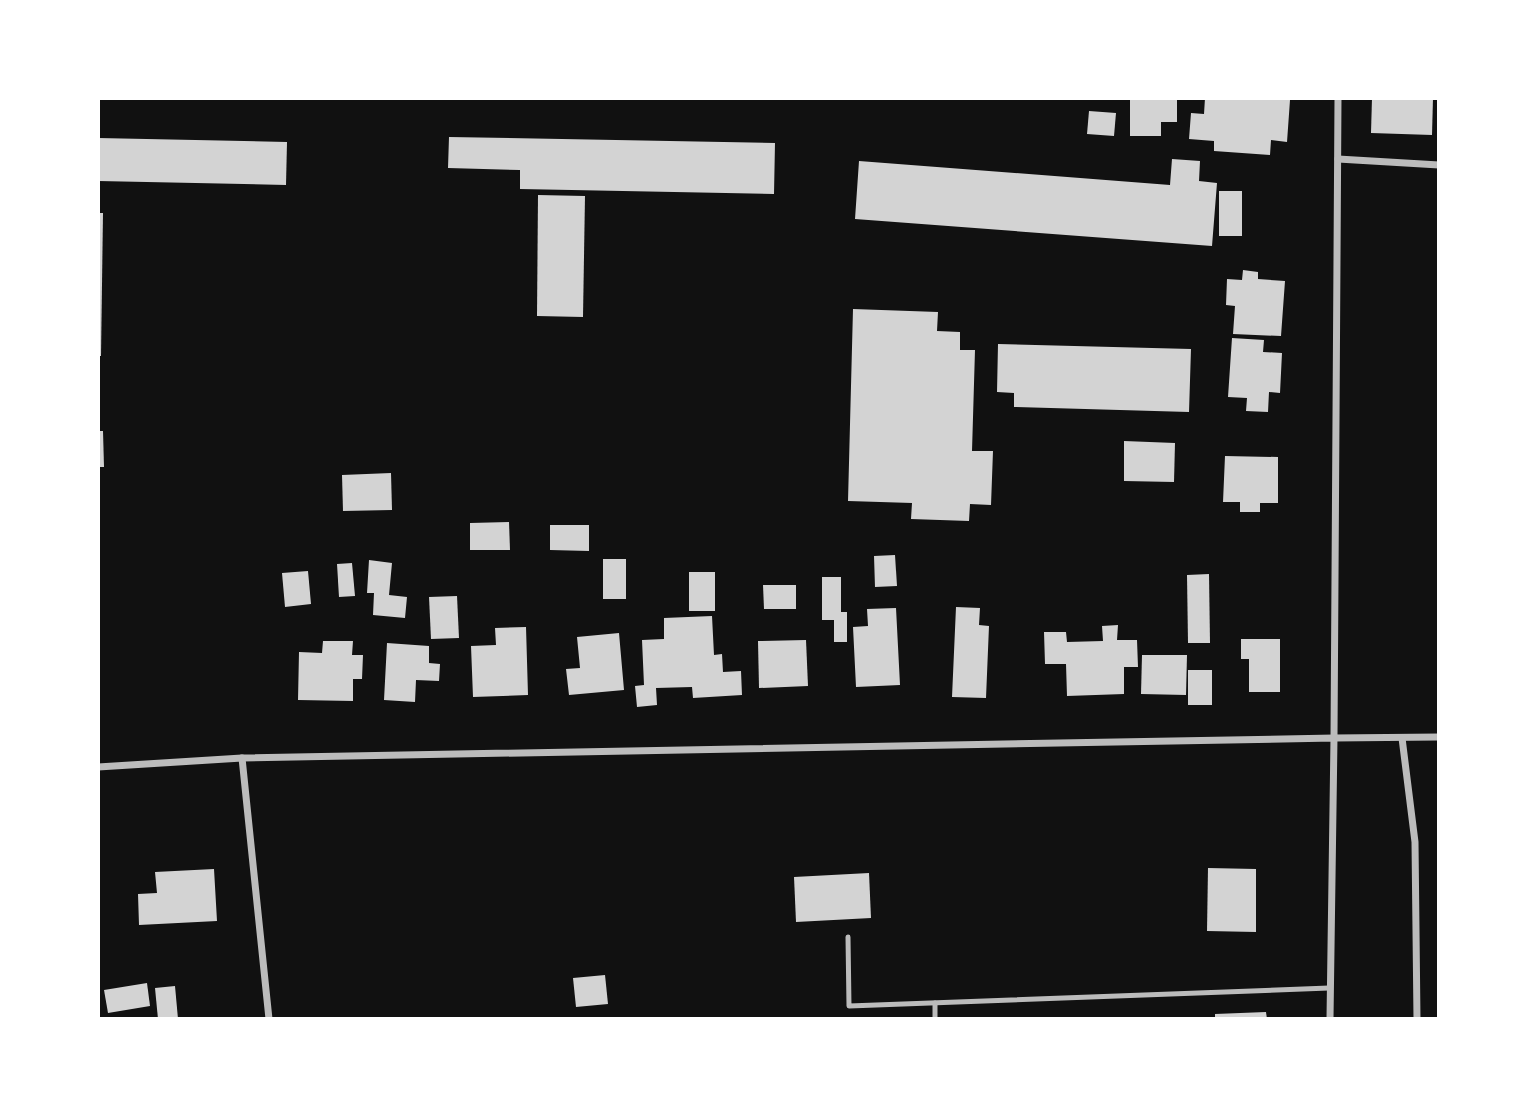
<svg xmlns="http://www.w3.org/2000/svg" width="1537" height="1117" viewBox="0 0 1537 1117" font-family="'PT Serif',serif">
<rect width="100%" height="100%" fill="#111"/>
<!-- building -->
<g fill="#d3d3d3">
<path d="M1130,98H1177V122H1161V136H1130Z"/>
<path d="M1205,98L1290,100L1287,142L1271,140L1270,155L1214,151V141L1189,139L1191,113L1204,114Z"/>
<path d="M1372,98H1433L1432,135L1371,133Z"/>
<path d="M1089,111L1116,113L1114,136L1087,134Z"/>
<path d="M449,137L775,143L774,194L520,189V170L448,168Z"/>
<path d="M98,138L287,142L286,185L98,181Z"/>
<path d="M1172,159L1200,161L1199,181L1217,183L1212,246L855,219L859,161L1170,185Z"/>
<rect x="1219" y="191" width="23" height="45"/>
<path d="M538,195L585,196L583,317L537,316Z"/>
<path d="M98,213H103L101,356H98Z"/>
<path d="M1243,270L1258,272V279L1285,281L1281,336L1233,334L1235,306L1226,305L1227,279L1242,280Z"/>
<path d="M853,309L938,312L937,331L960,332V350H975L972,451H993L991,505L970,504L969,521L911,519L912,503L848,501Z"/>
<path d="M1232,338L1264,340L1263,352L1282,353L1280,393L1269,392L1268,412L1246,411L1247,398L1228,397Z"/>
<path d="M998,344L1191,349L1189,412L1014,407V393L997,392Z"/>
<path d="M98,431H103L104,467H98Z"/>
<path d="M1124,441L1175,443L1174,482L1124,481Z"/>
<path d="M1225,456L1278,457V503H1260V512H1240V502H1223Z"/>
<path d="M391,473L392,510L343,511L342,475Z"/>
<path d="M509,522L510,550H470V523Z"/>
<path d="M550,525H589V551L550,550Z"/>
<path d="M895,555L897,586L875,587L874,556Z"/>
<rect x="603" y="559" width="23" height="40"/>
<path d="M369,560L392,563L389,595L407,597L405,618L373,615L374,593H367Z"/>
<path d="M352,563L355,596L339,597L337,564Z"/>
<path d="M308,571L311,604L285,607L282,573Z"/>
<rect x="689" y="572" width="26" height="39"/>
<path d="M1209,574L1210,643H1188L1187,575Z"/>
<path d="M822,577H841V612H847V642H834V620H822Z"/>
<path d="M763,585H796V609H764Z"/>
<path d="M457,596L459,638L431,639L429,597Z"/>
<path d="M956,607L980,608L979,625L989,626L986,698L952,697Z"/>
<path d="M896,608L900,685L856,687L853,627L868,626L867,609Z"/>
<path d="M712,616L714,655L722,654L723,672L741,671L742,695L693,698L692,687L656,688L657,705L637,707L635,686L644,685L642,640L664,639V618Z"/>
<path d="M1118,625L1117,640H1137L1138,667H1124V694L1067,696L1066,664H1045L1044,632H1066L1067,642L1103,641L1102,626Z"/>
<path d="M526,627L528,695L473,697L471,646L496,645L495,628Z"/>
<path d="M619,633L624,690L569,695L566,669L580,668L577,637Z"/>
<path d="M1241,639H1280V692H1249V659H1241Z"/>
<path d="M806,640L808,686L759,688L758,641Z"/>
<path d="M323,641H353L352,655H363L362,679H353V701L298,700L299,652L322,653Z"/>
<path d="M387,643L429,646V663L440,664L439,681L416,680L415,702L384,700Z"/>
<path d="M1142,655H1187L1186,695L1141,694Z"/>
<rect x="1188" y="670" width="24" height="35"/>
<path d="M1208,868L1256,869V932L1207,931Z"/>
<path d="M214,869L217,921L139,925L138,894L157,893L155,872Z"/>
<path d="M869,873L871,918L796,922L794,877Z"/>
<path d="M605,975L608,1004L576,1007L573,978Z"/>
<path d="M147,983L150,1006L108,1013L104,990Z"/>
<path d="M175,986L178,1019H158L155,988Z"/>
<path d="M1266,1012L1267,1019H1215V1014Z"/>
</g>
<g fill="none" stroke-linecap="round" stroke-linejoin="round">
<!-- service -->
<g stroke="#bcbcbc" stroke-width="5">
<path d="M848,937L849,1006L1329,988"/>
<path d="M935,1003V1019"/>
</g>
<!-- minor -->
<g stroke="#bcbcbc" stroke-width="7">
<path d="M1338,98L1334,738L1439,737"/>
<path d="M1338,159L1439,165"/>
<path d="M1402,738L1415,842L1417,1019"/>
<path d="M242,758L269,1019"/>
<path d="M98,767L242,758L1334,738L1330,1019"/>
</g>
</g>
<!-- border -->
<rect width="1537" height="1117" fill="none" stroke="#ffffff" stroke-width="200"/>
</svg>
